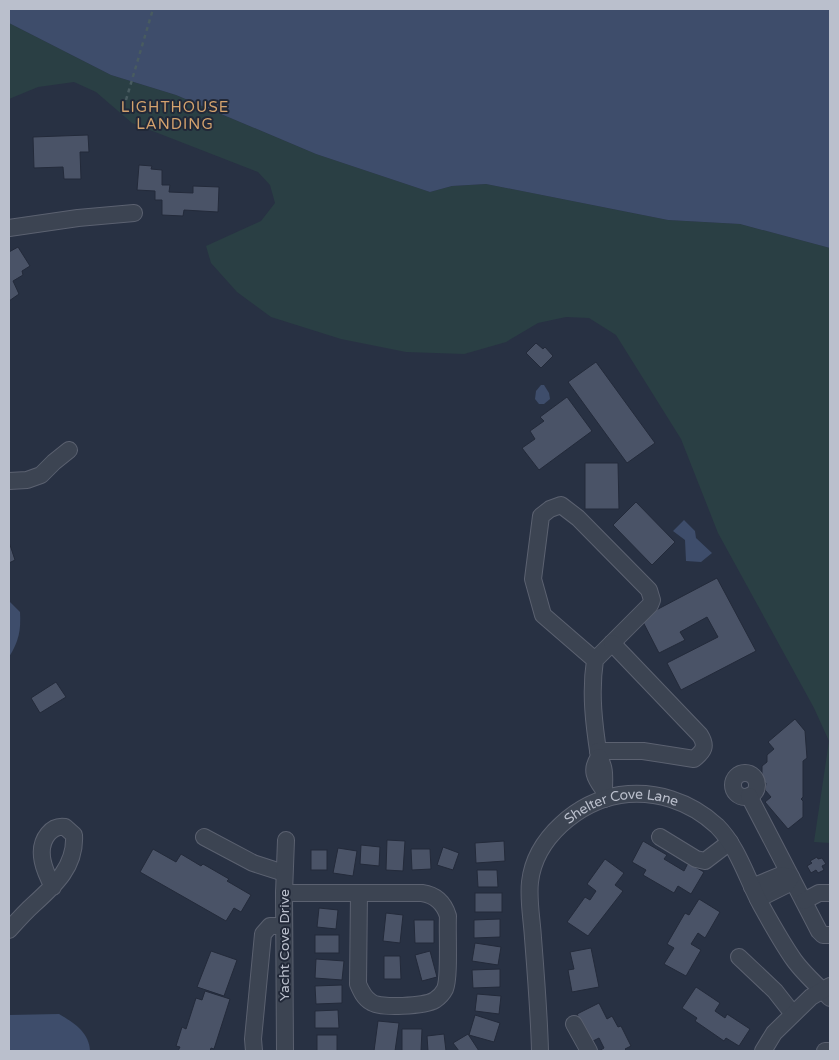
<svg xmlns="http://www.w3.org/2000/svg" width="839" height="1060" viewBox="0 0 839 1060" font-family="'Varela Round',sans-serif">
<rect width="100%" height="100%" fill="#283143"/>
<!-- green -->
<path fill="#2a3f44" d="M9,23L111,75L176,95L316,154L430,192L452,186L486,184L668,220L740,224L830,248V843L814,842L829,741L814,708L718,533L681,439L616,335L589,318L566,317L538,323L506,342L464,354L406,352L341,339L271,317L237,292L211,263L206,246L261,221L275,203L270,185L258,172L132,123L96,92L74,82L38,87L9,99Z"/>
<!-- water -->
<g fill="#3e4d6b">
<path d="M9,9H830V248L740,224L668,220L486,184L452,186L430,192L316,154L176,95L111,75L9,23Z"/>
<path d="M541,385H544L549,393L550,399L544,404H539L535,399L536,391Z"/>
<path d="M684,520L695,531L696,538L712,553L701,562L686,561L685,540L673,531Z"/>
<path d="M9,601L20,612C21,630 19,641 9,657Z"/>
<path d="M59,1014C74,1023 89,1032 90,1051H9V1015Z"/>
</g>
<!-- building -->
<g fill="#4a5367" stroke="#232a3a">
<path d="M88,135L89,152H80L81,179H64L63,167L34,168L33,137Z"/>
<path d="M139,165L152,166L151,169L162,170V185H170L169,192L193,193V186L219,187L218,212L184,210L183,216L162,215V200H155V191L137,190Z"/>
<path d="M18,247L30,266L22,271L23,275L13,281L19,294L9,301V252Z"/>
<path d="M536,343L543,349L545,347L553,356L541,368L526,353Z"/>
<path d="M596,362L655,443L627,463L568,382Z"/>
<path d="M567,397L592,431L539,470L522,448L535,439L530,431L544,421L540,417Z"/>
<path d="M585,463H618L619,509H585Z"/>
<path d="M636,502L675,542L652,565L613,525Z"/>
<path d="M9,542L15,560L9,563Z"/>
<path d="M717,578L756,651L681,690L667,663L718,637L707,617L680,632L685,640L659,653L641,618Z"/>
<path d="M56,682L66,697L40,713L31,698Z"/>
<path d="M795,719L805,731L807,758L803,761V797L801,799L803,801V817L788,829L765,802L771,797L765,790L766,783L762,779V766L767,762V755L774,749L768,742Z"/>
<path d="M387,840L405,841L403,871L386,870Z"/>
<path d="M504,841L505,861L476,863L475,843Z"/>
<path d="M643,841L667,855L664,859L684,871L688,863L704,872L691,894L678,886L674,893L643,875L646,870L632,862Z"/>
<path d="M361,845L380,847L379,866L360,864Z"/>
<path d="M443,847L459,853L453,870L437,865Z"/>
<path d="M338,848L357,851L353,876L333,873Z"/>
<path d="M153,849L176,862L181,854L201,866L203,864L229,879L227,881L251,895L241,912L234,908L226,921L140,872Z"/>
<path d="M411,849H430L431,869L412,870Z"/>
<rect x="311" y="850" width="16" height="20"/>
<path d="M817,857L818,859L822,858L826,864L822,866L824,870L818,873L816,870L811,873L807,866L812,863L810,861Z"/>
<path d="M605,859L624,873L615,885L623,891L588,936L567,922L585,897L590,900L596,891L587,884Z"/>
<path d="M477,870H497L498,887H478Z"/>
<rect x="475" y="893" width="27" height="19"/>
<path d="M699,899L720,912L705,938L698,933L691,944L701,950L686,976L664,964L674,948L667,944L685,913L689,915Z"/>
<path d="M319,908L338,910L336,929L317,927Z"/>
<path d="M386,913L403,915L400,943L383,941Z"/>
<path d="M500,919V937L474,938V920Z"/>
<path d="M414,920H434V943H415Z"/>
<rect x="315" y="935" width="24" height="18"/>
<path d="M475,943L501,947L498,965L472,961Z"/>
<path d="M591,948L599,987L572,992L568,970L574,969L570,952Z"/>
<path d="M211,951L237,960L224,996L197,987Z"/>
<path d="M430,951L437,977L422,981L415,955Z"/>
<path d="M384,956H400L401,979H384Z"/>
<path d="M316,959L344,961L342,980L315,978Z"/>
<path d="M500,969V987L473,988L472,970Z"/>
<path d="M342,985V1003L316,1004L315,986Z"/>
<path d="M696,987L720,1003L715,1011L725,1018L727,1014L750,1029L739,1046L726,1038L724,1041L695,1021L697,1018L682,1008Z"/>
<path d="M205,991L230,999L214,1049L211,1048L210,1051H178L180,1047L176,1046L182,1027L186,1029L196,998L202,1000Z"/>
<path d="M477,994L501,996L499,1014L475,1011Z"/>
<path d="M599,1003L607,1019L612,1016L618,1027L621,1026L631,1046L625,1049L627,1051H599L604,1048L599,1038L591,1042L577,1014Z"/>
<path d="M338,1010L339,1028H315V1011Z"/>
<path d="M475,1015L500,1023L494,1042L469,1035Z"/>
<path d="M378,1021L399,1023L395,1051H374Z"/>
<path d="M402,1029H422L421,1051H402Z"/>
<path d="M444,1034L446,1051H428L427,1036Z"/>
<path d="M468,1034L479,1051H459L453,1043Z"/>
<rect x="317" y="1035" width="20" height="16"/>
</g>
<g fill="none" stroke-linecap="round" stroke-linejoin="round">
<!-- minor casing -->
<g stroke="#5b6170" stroke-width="18">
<g id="minor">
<path d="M9,228L78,218L134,213"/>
<path d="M9,481L27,480L41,475L54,462L69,450"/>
<path d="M595,660L543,615L533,579L541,516L550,509L561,505L578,518L649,590L652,600L650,605L595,660C590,693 594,725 599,757"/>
<path d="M598,751H643L694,759C704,751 707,746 700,735L612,643"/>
<circle cx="745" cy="785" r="12"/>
<path d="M603,789C595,778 590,770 599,757C608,773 602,783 605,799"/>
<path d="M749,796L819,931L823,935H830"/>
<path d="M204,837L253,863L284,873"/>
<path d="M660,837L696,859L705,861L730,842"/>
<path d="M752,887L781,875L791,877L786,885L758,899"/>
<path d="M284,893H422C436,895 444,903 448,916C447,932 450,977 445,989C443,993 438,998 435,1000C425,1006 380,1009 371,1002C364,998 361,991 358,984L359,893"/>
<path d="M804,901L819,893H830"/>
<path d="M9,930C17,921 25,912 34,904C55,885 76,866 74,835L65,827C58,826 53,828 48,834C35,850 45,872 53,887"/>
<path d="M739,957L775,991L793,1014"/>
<path d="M574,1024L589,1051"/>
<path d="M254,1051L253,1039L263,934L270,926H284"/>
<path d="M285,1051L284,893L286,840"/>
<path id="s1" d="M540,1051C539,1013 536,976 533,938C532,920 528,900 530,882C535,838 578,802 620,795C655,790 690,801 717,826C738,847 747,879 761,905C771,923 782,943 794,960C804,974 818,986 830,998"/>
<path d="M763,1051L774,1033L811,997L830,986"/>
<path d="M825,1051H828"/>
</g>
</g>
<!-- path -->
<path stroke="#485b60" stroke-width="2.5" stroke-dasharray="4 4" stroke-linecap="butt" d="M126,100L153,9"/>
<!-- minor -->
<use href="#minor" stroke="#3c4452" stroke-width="16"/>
</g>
<g text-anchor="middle" stroke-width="4" stroke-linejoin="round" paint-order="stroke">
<!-- street labels -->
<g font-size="14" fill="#babfcc" stroke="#212838">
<text dy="5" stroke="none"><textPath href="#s1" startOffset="302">Shelter Cove Lane</textPath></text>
<text transform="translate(284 945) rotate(-90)" y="5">Yacht Cove Drive</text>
</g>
<!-- neighbourhood labels -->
<g font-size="15" letter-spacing="1" fill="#d4a26d" stroke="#212838">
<text x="175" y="112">LIGHTHOUSE<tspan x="175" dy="17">LANDING</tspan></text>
</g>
</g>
<!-- border -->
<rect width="839" height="1060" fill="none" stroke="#babfcc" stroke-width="20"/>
</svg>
